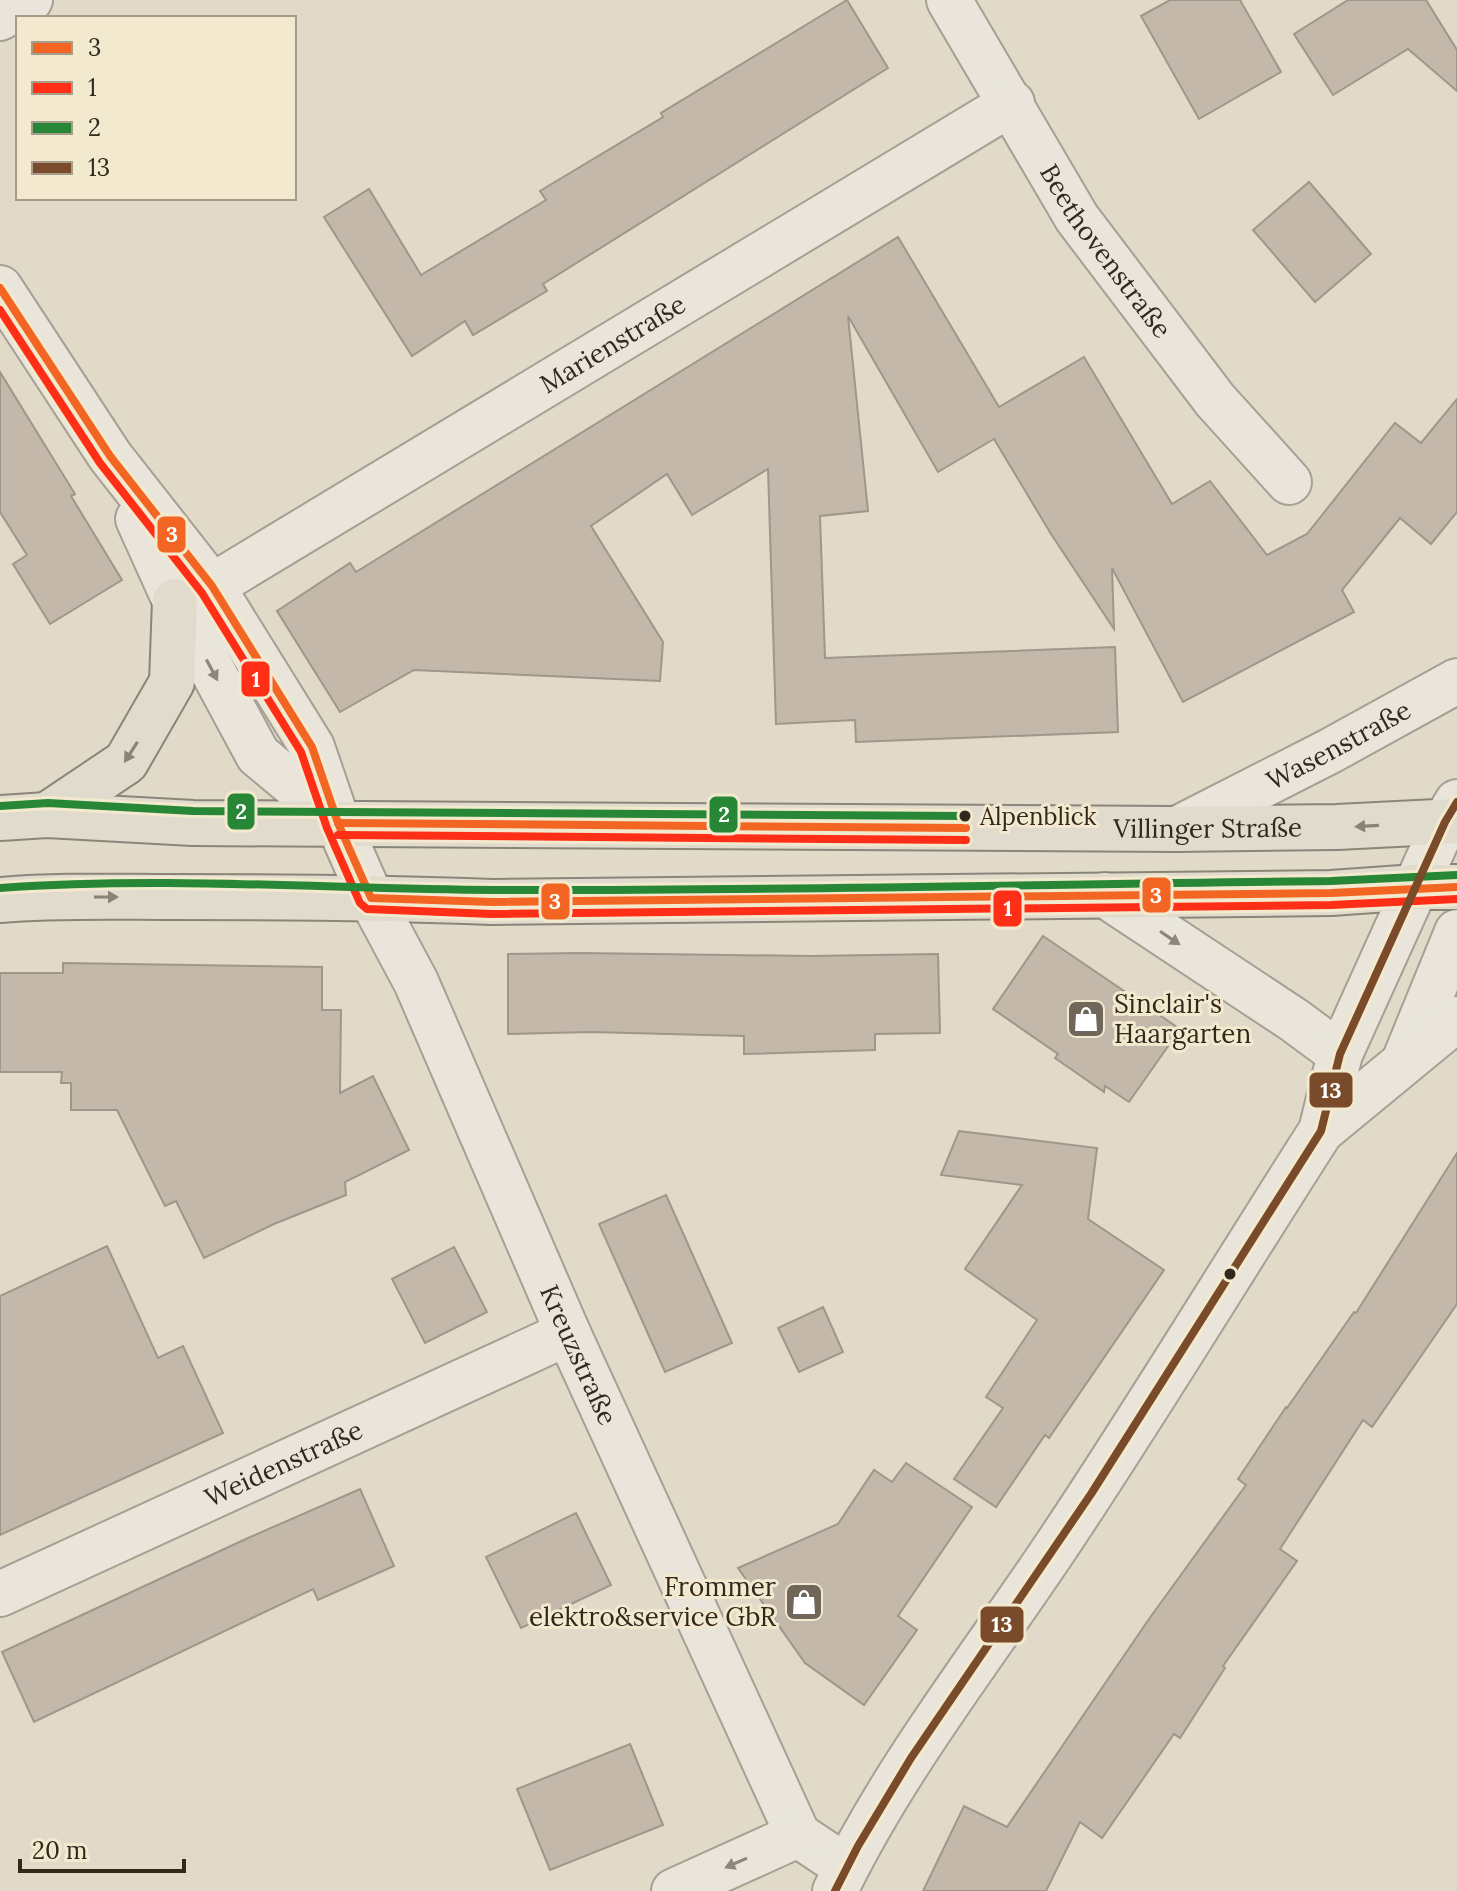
<svg xmlns="http://www.w3.org/2000/svg" width="1457" height="1891" viewBox="0 0 1457 1891" font-family="Lora,serif">
<rect width="100%" height="100%" fill="#e1dac9"/>
<!-- building -->
<g fill="#c4b8aa" stroke="#a09689" stroke-width="2">
<path d="M847,0L888,68L543,284L547,291L473,335L465,321L412,356L324,217L369,189L421,275L546,200L540,191L663,117L661,113Z"/>
<path d="M1170,0H1240L1281,72L1199,119L1141,16Z"/>
<path d="M1348,0H1426L1457,50V91L1408,49L1333,95L1294,34Z"/>
<path d="M1309,182L1371,254L1315,302L1253,230Z"/>
<path d="M898,237L999,407L1084,357L1172,504L1210,481L1267,555L1307,534L1395,423L1421,443L1457,399V512L1431,544L1400,518L1342,590L1354,612L1183,702L1112,568L1114,629L1051,534L994,439L938,472L848,316L868,511L820,516L825,658L1115,647L1118,732L856,742L855,720L776,724L768,469L692,515L667,474L591,526L663,642L660,681L414,670L340,712L277,611L350,563L356,572Z"/>
<path d="M0,372L75,494L71,496L122,580L50,624L13,564L27,555L0,512Z"/>
<path d="M1043,936L1180,1029L1129,1102L1105,1086L1104,1092L1055,1058L1058,1054L993,1009Z"/>
<path d="M581,953L810,956L938,954L940,1033L875,1034V1050L744,1054V1036L591,1032L508,1034V954Z"/>
<path d="M63,963L322,967V1010H341L340,1093L373,1076L409,1150L345,1182L346,1195L274,1224L204,1258L176,1201L165,1206L117,1110H71V1083H61L62,1072H0V973H63Z"/>
<path d="M959,1131L1097,1148L1088,1219L1164,1270L1049,1438L1045,1435L996,1507L954,1479L1003,1408L986,1397L1037,1320L965,1269L1022,1185L941,1175Z"/>
<path d="M1457,1153V1304L1372,1427L1363,1420L1280,1549L1297,1561L1223,1666L1225,1668L1180,1738L1174,1734L1102,1838L1080,1822L1046,1891H923L964,1806L1007,1827L1149,1619L1246,1485L1238,1479L1286,1407L1287,1408L1354,1312L1356,1313Z"/>
<path d="M666,1195L732,1343L665,1372L599,1224Z"/>
<path d="M107,1246L158,1358L183,1346L223,1433L0,1535V1296Z"/>
<path d="M454,1247L487,1312L425,1343L392,1279Z"/>
<path d="M823,1307L843,1352L799,1372L778,1328Z"/>
<path d="M906,1463L972,1507L898,1616L917,1630L864,1705L805,1663L738,1568L838,1524L874,1470L892,1482Z"/>
<path d="M360,1489L394,1566L318,1600L313,1589L34,1722L2,1652L248,1538Z"/>
<path d="M576,1513L611,1585L521,1628L486,1557Z"/>
<path d="M630,1744L663,1825L550,1870L517,1789Z"/>
</g>
<g fill="none" stroke-linecap="round" stroke-linejoin="round">
<!-- minor casing -->
<g stroke="#a69f93" stroke-width="48">
<g id="minor">
<path id="s1" d="M949,0L1077,218L1215,400L1289,482"/>
<path d="M0,18L30,0"/>
<path id="s2" d="M0,288L110,456L212,586L312,747L338,823L371,898L416,982L568,1333L798,1835L846,1867"/>
<path d="M138,519L175,601L258,755L337,821"/>
<path id="s3" d="M212,586L1012,103"/>
<path id="s4" d="M1177,829L1330,751L1457,681"/>
<path d="M1105,895L1294,1020L1340,1054"/>
<path d="M1405,1059L1457,932"/>
<path d="M1321,1131L1457,1019"/>
<path id="s5" d="M0,1594L568,1333"/>
<path d="M674,1891L798,1835"/>
<path d="M835,1891C893,1770 983,1656 1057,1545C1148,1409 1233,1268 1321,1131L1340,1054L1445,822L1457,802"/>
</g>
</g>
<!-- major casing -->
<g stroke="#8b8479" stroke-width="48">
<g id="major">
<path d="M47,815L126,762L172,682L175,601"/>
<path id="s6" d="M0,818L47,815L193,823L1177,829L1337,827L1457,821"/>
<path d="M0,900C58,895 118,897 176,897C282,897 387,898 492,902L1331,893L1416,887H1457"/>
</g>
</g>
<!-- minor -->
<use href="#minor" stroke="#e9e5db" stroke-width="44"/>
<!-- major -->
<use href="#major" stroke="#e0dbcc" stroke-width="44"/>
<!-- bus-1 casing -->
<g stroke="#f3e9ce" stroke-width="14">
<g id="bus-1">
<path d="M0,288L110,456L212,586L312,747L338,823L371,898L492,902L1331,893L1457,887"/>
<path d="M338,823L966,828"/>
</g>
</g>
<!-- bus-2 casing -->
<g stroke="#f3e9ce" stroke-width="14">
<g id="bus-2">
<path d="M0,310L100,463L202,593L301,752L327,828L360,903L367,909L492,914L1331,905L1457,899"/>
<path d="M338,835L966,840"/>
</g>
</g>
<!-- bus-3 casing -->
<g stroke="#f3e9ce" stroke-width="14">
<g id="bus-3">
<path d="M0,806L48,803L193,811L965,816"/>
<path d="M0,888C164,876 330,889 495,890C773,891 1052,884 1331,881L1457,875"/>
</g>
</g>
<!-- bus-4 casing -->
<g stroke="#f3e9ce" stroke-width="14">
<path id="bus-4" d="M835,1891L858,1846L911,1758L1091,1494L1321,1131L1340,1054L1445,822L1457,802"/>
</g>
<!-- bus-1 -->
<use href="#bus-1" stroke="#f26522" stroke-width="8"/>
<!-- bus-2 -->
<use href="#bus-2" stroke="#ff2e17" stroke-width="8"/>
<!-- bus-3 -->
<use href="#bus-3" stroke="#288736" stroke-width="8"/>
<!-- bus-4 -->
<use href="#bus-4" stroke="#7a4b2a" stroke-width="8"/>
</g>
<!-- one-way arrows -->
<defs><path id="oneway-solid" d="M-6-.8H1V-3.2L6.5 0L1 3.2V.8H-6Z" transform="scale(2)"/></defs>
<g fill="#8e867c">
<use href="#oneway-solid" transform="translate(212 670) rotate(62)"/>
<use href="#oneway-solid" transform="translate(1170 938) rotate(34)"/>
<use href="#oneway-solid" transform="translate(736 1863) rotate(156)"/>
</g>
<g fill="#8a8274">
<use href="#oneway-solid" transform="translate(131 752) rotate(123)"/>
<use href="#oneway-solid" transform="translate(1367 826) rotate(177)"/>
<use href="#oneway-solid" transform="translate(106 897)"/>
</g>
<!-- icons -->
<defs>
<g id="shop-square" transform="scale(2)"><rect x="-9" y="-9" width="18" height="18" rx="4" fill="#706659" stroke="#f3e9ce"/><path d="M-5-2.5h2.3a2.7 3.5 0 0 1 5.4 0H5L5.5 6h-11ZM-1.5-2.5h3a1.5 2.3 0 0 0-3 0Z" fill="#fff"/></g>
</defs>
<g fill-rule="evenodd">
<use href="#shop-square" x="1086" y="1019"/>
<use href="#shop-square" x="804" y="1602"/>
</g>
<!-- markers -->
<g fill="#33281c" stroke="#f3e9ce" stroke-width="3">
<circle cx="965" cy="816" r="7"/>
<circle cx="1230" cy="1274" r="7"/>
</g>
<g text-anchor="middle" stroke-width="6" stroke-linejoin="round" paint-order="stroke">
<!-- bus labels -->
<g font-size="24" fill="#33281c" stroke="#f3e9ce" text-anchor="start">
<text x="980" y="825">Alpenblick</text>
</g>
<!-- street labels -->
<g font-size="26" fill="#33281c" stroke="#f3e9ce">
<text dy="9" stroke="none"><textPath href="#s1" startOffset="296">Beethovenstraße</textPath></text>
<text dy="9" stroke="none"><textPath href="#s3" startOffset="468">Marienstraße</textPath></text>
<text dy="9" stroke="none"><textPath href="#s4" startOffset="182">Wasenstraße</textPath></text>
<text dy="9" stroke="none"><textPath href="#s6" startOffset="1208">Villinger Straße</textPath></text>
<text dy="9" stroke="none"><textPath href="#s2" startOffset="1220">Kreuzstraße</textPath></text>
<text dy="9" stroke="none"><textPath href="#s5" startOffset="312">Weidenstraße</textPath></text>
</g>
<!-- poi labels -->
<g font-size="26" fill="#33281c" stroke="#f3e9ce" text-anchor="start">
<text x="1114" y="1013">Sinclair's<tspan x="1114" dy="30">Haargarten</tspan></text>
<text x="776" y="1596" text-anchor="end">Frommer<tspan x="776" dy="30">elektro&amp;service GbR</tspan></text>
</g>
</g>
<g stroke="#f3e9ce" stroke-width="3">
<rect x="156" y="515" width="31" height="39" rx="8" fill="#f26522"/>
<rect x="240" y="660" width="31" height="38" rx="8" fill="#ff2e17"/>
<rect x="226" y="792" width="30" height="39" rx="8" fill="#288736"/>
<rect x="708" y="795" width="31" height="39" rx="8" fill="#288736"/>
<rect x="1141" y="876" width="31" height="38" rx="8" fill="#f26522"/>
<rect x="540" y="882" width="31" height="39" rx="8" fill="#f26522"/>
<rect x="992" y="889" width="31" height="39" rx="8" fill="#ff2e17"/>
<rect x="1308" y="1071" width="46" height="38" rx="8" fill="#7a4b2a"/>
<rect x="979" y="1605" width="46" height="39" rx="8" fill="#7a4b2a"/>
</g>
<g font-size="22" text-anchor="middle" font-weight="bold" fill="#fff">
<text x="172" y="542">3</text>
<text x="256" y="687">1</text>
<text x="241" y="819">2</text>
<text x="724" y="822">2</text>
<text x="1156" y="903">3</text>
<text x="555" y="909">3</text>
<text x="1008" y="916">1</text>
<text x="1331" y="1098">13</text>
<text x="1002" y="1632">13</text>
</g>
<!-- legend -->
<rect x="16" y="16" width="280" height="184" fill="#f3e9ce" stroke="#a69c87" stroke-width="2"/>
<rect x="32" y="42" width="40" height="12" fill="#f26522" stroke="#a69c87" stroke-width="2"/>
<text x="88" y="56" font-size="24" fill="#33281c">3</text>
<rect x="32" y="82" width="40" height="12" fill="#ff2e17" stroke="#a69c87" stroke-width="2"/>
<text x="88" y="96" font-size="24" fill="#33281c">1</text>
<rect x="32" y="122" width="40" height="12" fill="#288736" stroke="#a69c87" stroke-width="2"/>
<text x="88" y="136" font-size="24" fill="#33281c">2</text>
<rect x="32" y="162" width="40" height="12" fill="#7a4b2a" stroke="#a69c87" stroke-width="2"/>
<text x="88" y="176" font-size="24" fill="#33281c">13</text>
<!-- scale -->
<path d="M20 1859v12h164v-12" fill="none" stroke="#33281c" stroke-width="4"/>
<text x="32" y="1859" font-size="24" fill="#33281c" stroke="#f3e9ce" stroke-width="6" paint-order="stroke">20 m</text>
</svg>
